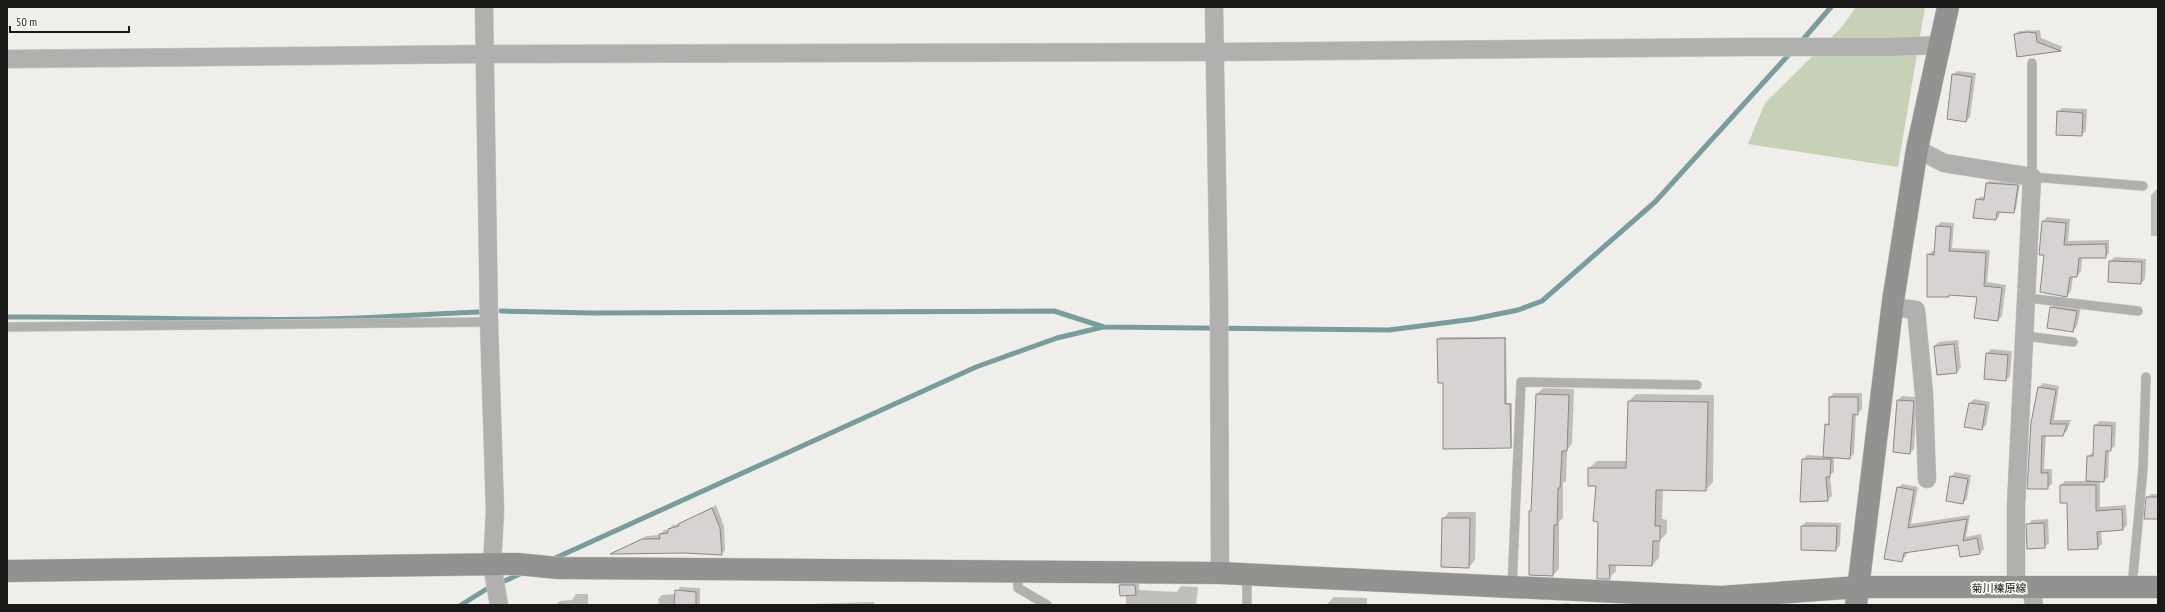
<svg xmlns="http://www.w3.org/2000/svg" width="2165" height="612" viewBox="0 0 2165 612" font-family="'PT Sans Narrow','Noto Sans JP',sans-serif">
<rect width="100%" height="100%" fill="#efeeea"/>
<!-- green -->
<path fill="#c7d1b6" d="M1856,7H1925L1898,167L1748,144L1765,103L1841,28Z"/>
<!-- shadow -->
<g fill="#0003">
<path d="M2040,30L2041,38L2063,47L2060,50L2018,56L2015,35L2019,31Z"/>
<path d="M1957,71L1976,73L1970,117L1966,121L1953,75Z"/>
<path d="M2062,108L2087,109L2086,131L2081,135L2058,112Z"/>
<path d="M1989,181L2020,183L2016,209L2013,212L2000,211L1999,217L1996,219L1977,200L1980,197H1985L1987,184Z"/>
<path d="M2157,189L2158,236H2151V195Z"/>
<path d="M2047,217L2070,219L2068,241L2109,240V253L2105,257H2082L2081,272L2076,276H2073L2071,291L2067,296L2045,254L2043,221Z"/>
<path d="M1941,222L1954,223L1952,248L1990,250L1987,282L2006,285L2002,316L1998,320L1978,296L1950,294L1948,296L1928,255L1932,251H1935L1937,226Z"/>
<path d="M2115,257L2146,259L2145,279L2141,283L2110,261Z"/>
<path d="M2055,303L2081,307L2077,326L2073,331L2051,307Z"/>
<path d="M1440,337H1506L1507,403H1512V446L1510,447L1438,339Z"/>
<path d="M1958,340L1961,368L1957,372L1938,374L1935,346L1939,342Z"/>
<path d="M1991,349L2012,351L2010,376L2006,380L1987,354Z"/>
<path d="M2043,383L2059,386L2054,420H2071L2067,431L2062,435H2046L2044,469H2052V484L2047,488H2028L2039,387Z"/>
<path d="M1543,388L1574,389L1572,444L1567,450L1566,481L1563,483V518L1559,522V569L1553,575L1537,394Z"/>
<path d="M1834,393H1862V409L1856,414L1854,454L1849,458L1834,457V472L1830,475L1832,496L1827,500L1803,460L1807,455L1824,456L1826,425L1830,421V397Z"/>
<path d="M1636,394L1714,395L1713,482L1706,490L1663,489L1662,519L1667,520V533L1660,540L1659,558L1652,565L1616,564V571L1609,578L1599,521L1597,485L1589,468L1597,461H1627L1628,402Z"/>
<path d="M1902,396L1917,397L1914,449L1910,453L1898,400Z"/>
<path d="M1974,399L1990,402L1986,425L1982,429L1966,427L1970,403Z"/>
<path d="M2100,421L2116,422L2115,446L2109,450L2108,477L2104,481H2100V507L2126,505L2127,525L2123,529L2101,531L2102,544L2097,548L2068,502L2061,485L2065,481H2087L2088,456L2094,452L2095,425Z"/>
<path d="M1955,472L1971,475L1967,499L1963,503L1951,477Z"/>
<path d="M1902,484L1918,487L1911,524L1970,515L1966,537L1981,534L1984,549L1980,553L1959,544L1907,552L1906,556L1902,560L1898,488Z"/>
<path d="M2151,494H2158V518L2147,498Z"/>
<path d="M716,505L724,526L725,550L722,554L684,552L612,553L647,536L660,535L664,530H668L673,525L680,524Z"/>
<path d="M1449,512H1476L1475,560L1469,567L1442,566L1443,518Z"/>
<path d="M2048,519L2049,543L2045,547L2028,524L2032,520Z"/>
<path d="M1806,522L1841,523L1840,545L1836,550L1802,526Z"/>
<path d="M1124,581H1139V590L1177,592L1181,586L1198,587L1196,605H1126V595L1120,585Z"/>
<path d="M680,587L700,588V605H659L658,599L662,595L676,594Z"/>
<path d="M576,594H588V605H556L560,601L572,600Z"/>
<path d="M1334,597L1367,598V605H1326Z"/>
<path d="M874,602V605H812V604Z"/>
<path d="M1569,603V605H1557L1559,604Z"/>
</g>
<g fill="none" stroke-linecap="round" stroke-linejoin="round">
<!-- stream -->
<g stroke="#789d9e" stroke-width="5">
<path d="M1800,43L1831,7"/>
<path d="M501,311L593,313L1054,311L1104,327L1389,330L1474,319L1518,310L1542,301L1655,202L1792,51"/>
<path d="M7,317C113,316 218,321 324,319C376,318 427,314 478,312"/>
<path d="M551,560L976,367L1057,338L1103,327"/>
<path d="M461,605L485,590L524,572"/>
</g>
</g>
<!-- building -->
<g fill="#d7d3d2" stroke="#8b8787">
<path d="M2027,32L2036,33L2037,42L2061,51L2017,57L2014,34Z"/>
<path d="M1952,74L1972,77L1966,122L1947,119Z"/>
<path d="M2057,111L2083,113L2082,136L2056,135Z"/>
<path d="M1986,183L2018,185L2014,213L1997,212L1996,220L1973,218L1976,199L1984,200Z"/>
<path d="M2042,221L2066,223L2064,245L2106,244V258H2079L2077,277H2070L2067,297L2040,292L2044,255H2039Z"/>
<path d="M1936,226L1951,227L1949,251L1986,253L1984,286L2002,288L1998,321L1974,318L1977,297L1949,295V297H1927V254L1934,255Z"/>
<path d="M2109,261L2142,262L2141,284L2108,282Z"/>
<path d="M2050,307L2077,311L2073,332L2047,328Z"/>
<path d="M1505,338V404H1510L1511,448L1443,449V383H1438L1437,339Z"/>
<path d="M1954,344L1957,373L1937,375L1934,346Z"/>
<path d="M1986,353L2008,355L2006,381L1984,379Z"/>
<path d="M2038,387L2056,390L2050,424H2067L2063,436H2042L2041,473H2048V489H2027L2031,423Z"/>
<path d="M1536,394L1569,395L1567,451H1562L1560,488H1558L1557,525H1554L1553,576L1529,575V511H1531Z"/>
<path d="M1829,397H1858V415L1853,414L1850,459L1823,457L1825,424L1829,425Z"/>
<path d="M1897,400L1914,401L1910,454L1893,452Z"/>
<path d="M1628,401L1708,402L1706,491L1656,490L1655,526H1660V541H1653L1652,566L1609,565L1610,579H1597L1598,522L1593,521L1596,486H1588V468H1626Z"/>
<path d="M1969,403L1986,405L1982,430L1964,427Z"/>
<path d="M2094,425L2112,426L2111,451H2106L2104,482L2086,481L2087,456H2093Z"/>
<path d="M1802,459H1831L1830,477H1826L1828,501L1800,502Z"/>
<path d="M1950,476L1968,479L1963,504L1946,501Z"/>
<path d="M2060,485H2096V511L2122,509L2123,530L2097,532L2098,549L2068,550L2067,503H2060Z"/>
<path d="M1897,487L1914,490L1908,528L1967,519L1963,541L1977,538L1980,554L1960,557L1958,545L1904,553L1902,562L1884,559Z"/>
<path d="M2146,497H2158V519H2144Z"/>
<path d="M712,508L720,528L722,555L684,553L610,554L642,539H660L659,534L668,533V529L679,526L678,524Z"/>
<path d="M1442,518H1470L1469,568L1441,567Z"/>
<path d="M2044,523L2045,548L2027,549L2026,524Z"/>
<path d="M1801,526H1837L1836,551L1801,550Z"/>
<path d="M1119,585H1135L1136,595L1120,596Z"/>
<path d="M675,590L696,592V605H674Z"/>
</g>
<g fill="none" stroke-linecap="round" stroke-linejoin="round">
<!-- lane casing -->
<g stroke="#cdccc8" stroke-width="10">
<g id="lane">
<path d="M2032,63V177L2143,186"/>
<path d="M2027,298L2138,311"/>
<path d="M7,327L489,322"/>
<path d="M2025,336L2073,342"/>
<path d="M1017,572L1018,588L1047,605"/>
<path d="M1512,587L1521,382L1697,385"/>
<path d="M2132,587L2143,468L2146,377"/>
<path d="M1247,605V575"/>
</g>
</g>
<!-- street casing -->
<g stroke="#cdccc8" stroke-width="19">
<g id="street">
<path d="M484,7L489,322L495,511L492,565L499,605"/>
<path d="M1214,7L1219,301L1220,573"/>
<path d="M7,59L485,54L1214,52L1742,47H1887L1939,45"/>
<path d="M1917,149L1944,163L2032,177L2016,505V588"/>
<path d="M1893,307L1916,310L1924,394L1927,479"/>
<path d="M2031,588L2034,605"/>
</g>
</g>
<!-- secondary casing -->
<g stroke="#cdccc8" stroke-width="23">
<g id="secondary">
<path d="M7,571L517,564L558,568L1220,573L1721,597L1859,587H2158"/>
<path d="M1856,605L1893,301L1917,149L1948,7"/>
</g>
</g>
<!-- lane -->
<use href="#lane" stroke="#b0b1af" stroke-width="9"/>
<!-- street -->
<use href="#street" stroke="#b0b1af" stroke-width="18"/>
<!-- secondary -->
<use href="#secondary" stroke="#929391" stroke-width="22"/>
</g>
<g text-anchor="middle" stroke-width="3.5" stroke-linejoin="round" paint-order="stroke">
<!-- street labels -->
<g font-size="11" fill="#1a1918" stroke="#fcfbf7">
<text x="1999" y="592">菊川榛原線</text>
</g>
</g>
<!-- border -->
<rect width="2165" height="612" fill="none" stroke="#1a1918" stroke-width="16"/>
<!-- scale -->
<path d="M10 26v6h119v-6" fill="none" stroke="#1a1918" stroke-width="2"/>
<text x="16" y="26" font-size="12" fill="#1a1918" stroke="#fcfbf7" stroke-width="3" paint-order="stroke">50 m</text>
</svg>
